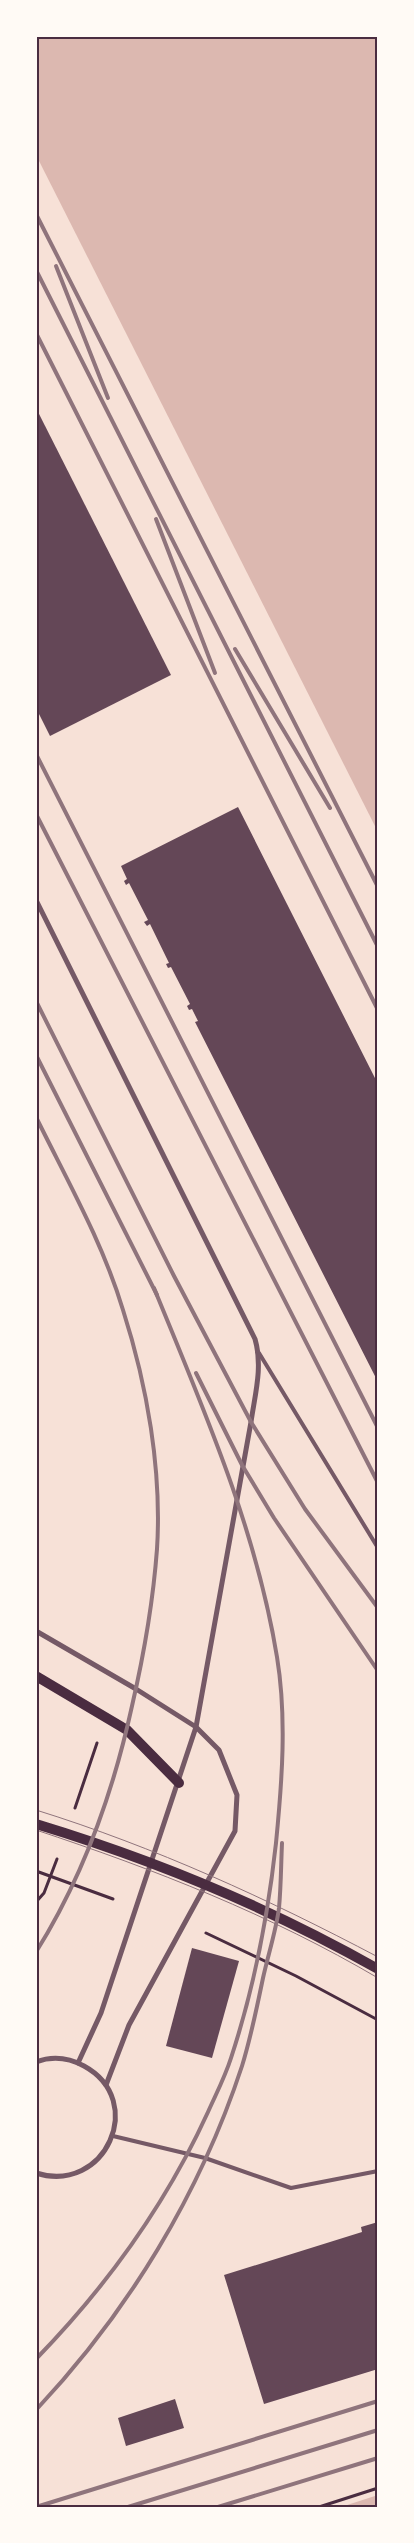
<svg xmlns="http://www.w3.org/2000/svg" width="414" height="2543" viewBox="0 0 414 2543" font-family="'Titillium Web',sans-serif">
<rect width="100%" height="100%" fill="#f7e1d7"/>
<!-- water -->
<g fill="#dcb8b0">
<path d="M36,36H378V832L36,155Z"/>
<path d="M378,2495V2507H341Z"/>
</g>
<!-- building -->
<g fill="#644757">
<path d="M36,408L171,675L50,736L36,708Z"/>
<path d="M238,807L378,1084V1382L195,1022L198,1021L192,1009L189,1010L187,1006L190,1004L171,967L168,968L166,964L169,963L150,924L147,926L144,922L148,920L129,883L126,885L124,881L127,879L121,866Z"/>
<path d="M192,1948L239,1961L212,2058L166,2046Z"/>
<path d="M378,2222V2369L264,2404L224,2275L362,2232L361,2227Z"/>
<path d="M175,2399L184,2428L126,2446L118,2418Z"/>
</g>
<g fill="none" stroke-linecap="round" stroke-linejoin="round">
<!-- path -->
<g stroke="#4a2c40" stroke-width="3">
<path d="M75,1808L97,1743"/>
<path d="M36,1871L113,1899"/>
<path d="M36,1902L44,1893L57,1859"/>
<path d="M206,1933L296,1976L378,2020"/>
<path d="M319,2507L378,2488"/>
</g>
<!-- service -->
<g stroke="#755966" stroke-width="4">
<path d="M259,1353L378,1548"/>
<path d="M113,2136L205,2158L291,2188L378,2171"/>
</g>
<!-- minor -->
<g stroke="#755966" stroke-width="5">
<path d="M36,900L255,1339C263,1367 255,1394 251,1422L196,1727L101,2013L78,2063"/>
<path d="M36,1631L136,1689L196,1727L219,1750L237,1795L235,1831L129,2025L106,2085"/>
<path d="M36,2062C52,2056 69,2058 84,2066C148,2101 105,2195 36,2173"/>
</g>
<!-- secondary -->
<g stroke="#4a2c40" stroke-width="10">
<path d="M36,1676L127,1730L179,1783"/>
<path d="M36,1824C155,1860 270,1908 378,1969"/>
</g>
<!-- tram -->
<g stroke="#8f747c" stroke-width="1">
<path d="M36,1810C155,1847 268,1899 378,1957"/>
<path d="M36,1830C154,1869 271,1915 378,1978"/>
</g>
<!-- rail -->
<g stroke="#8f747c" stroke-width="4">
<path d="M36,214L378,887"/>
<path d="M56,266L108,398"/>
<path d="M36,270L378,947"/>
<path d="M36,333L378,1010"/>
<path d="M156,519L215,673"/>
<path d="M235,649L330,808"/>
<path d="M36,754L378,1428"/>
<path d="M36,814L378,1483"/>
<path d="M36,1001L174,1276L251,1422L305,1509L378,1608"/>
<path d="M36,1055L157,1295"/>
<path d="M36,1117C67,1180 103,1243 123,1310C147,1385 162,1470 157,1549C153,1603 144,1654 132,1706C113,1793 83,1877 36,1952"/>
<path d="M196,1373L242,1465L274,1518L378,1671"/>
<path d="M36,2359C107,2286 166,2204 208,2112C216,2094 225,2077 231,2058C254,1988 268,1916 276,1843C282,1782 287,1718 277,1657C256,1528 203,1408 154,1288"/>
<path d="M36,2410C128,2312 200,2194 242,2066C251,2037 257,2007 263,1978C268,1955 276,1931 279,1908C281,1887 281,1865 282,1843"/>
<path d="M36,2507L378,2401"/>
<path d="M128,2507L378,2430"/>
<path d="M218,2507L378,2458"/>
</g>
</g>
<!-- border -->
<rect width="414" height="2543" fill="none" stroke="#fffaf5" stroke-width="75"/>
<rect x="38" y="38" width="338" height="2468" fill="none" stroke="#4a2c40" stroke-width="2"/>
</svg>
